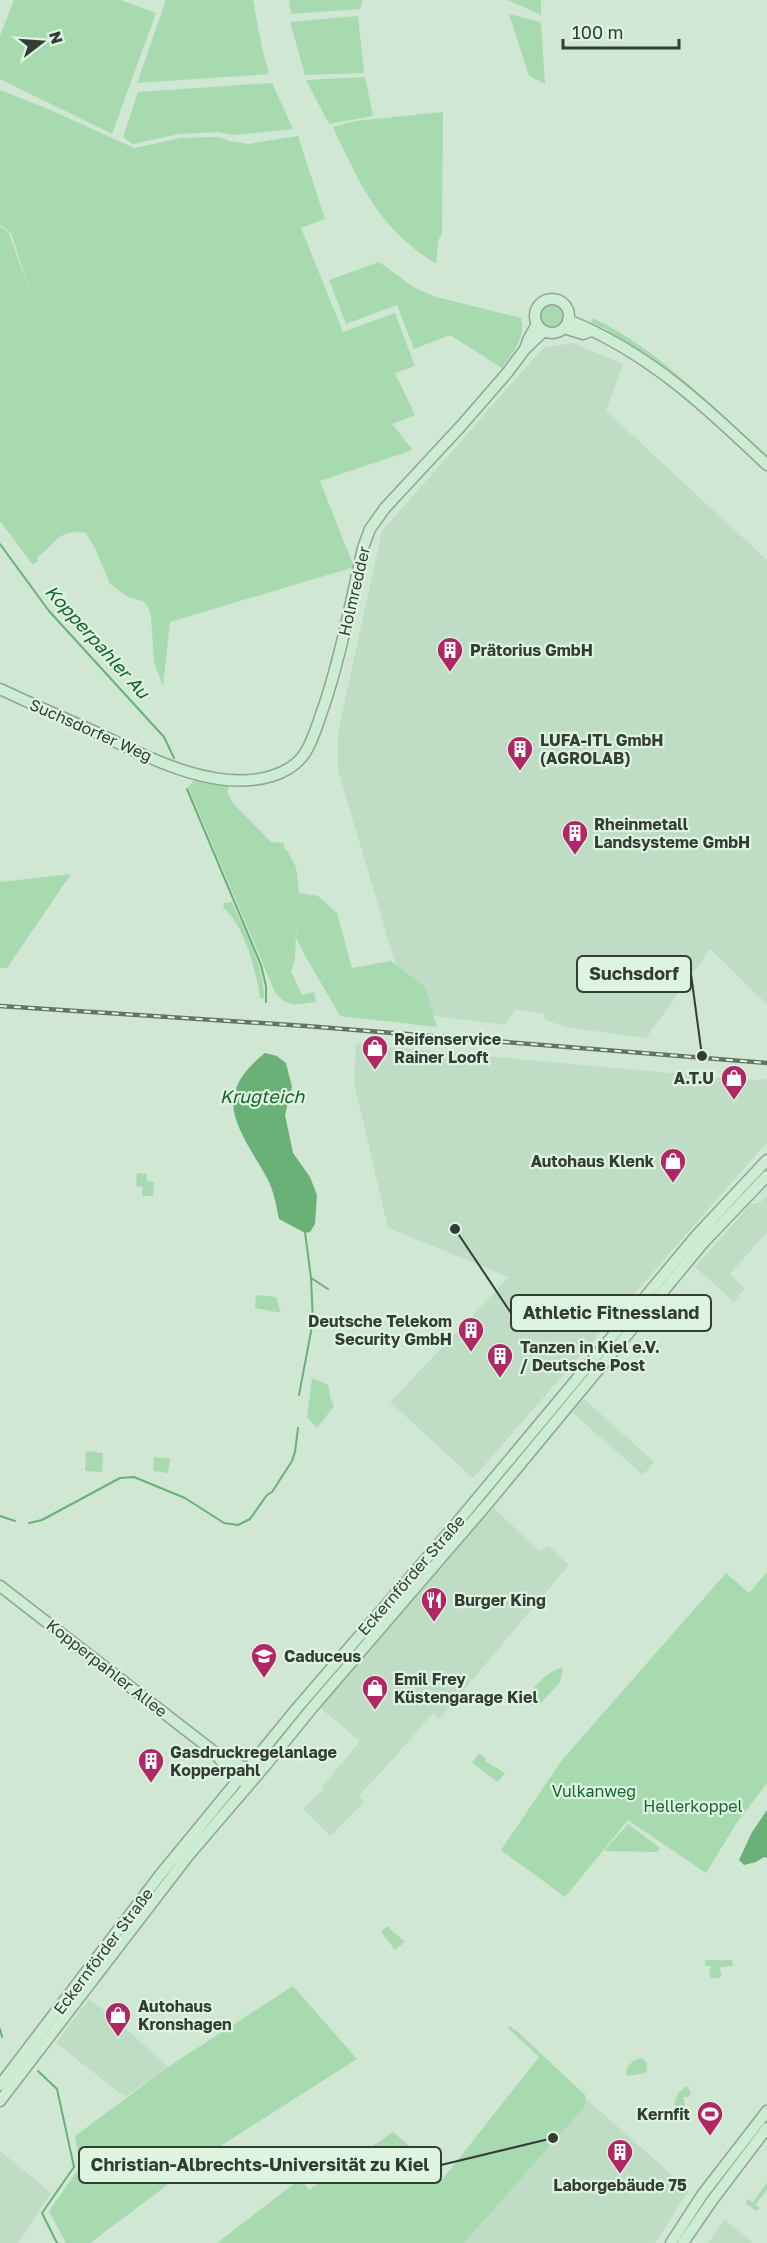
<svg xmlns="http://www.w3.org/2000/svg" width="767" height="2243" viewBox="0 0 767 2243" font-family="'Golos Text',sans-serif">
<rect width="100%" height="100%" fill="#d0e7d3"/>
<!-- built -->
<g fill="#bfddc4">
<path d="M573,343L623,364L606,411L767,560V1004L710,949L646,1038L570,1028L545,1020L543,1013L515,1010L505,1025L410,1013L338,770V732L382,531L543,348Z"/>
<path d="M356,1044L745,1080L767,1079V1142L473,1478L390,1402L509,1277L388,1228L354,1082Z"/>
<path d="M767,1196V1232L730,1274L745,1288L734,1302L695,1267L751,1204L761,1202Z"/>
<path d="M584,1399L654,1462L643,1475L572,1412Z"/>
<path d="M493,1507L539,1551L549,1546L569,1565L439,1719L432,1714L385,1768L359,1795L364,1802L330,1836L303,1809L323,1790V1786L360,1741L320,1708Z"/>
<path d="M89,1999L119,2022L168,2067L125,2097L56,2043Z"/>
<path d="M539,2057L689,2190L655,2243H464L482,2223L511,2096Z"/>
<path d="M0,2151L51,2193L18,2243H0Z"/>
<path d="M724,2219L753,2243H708Z"/>
</g>
<!-- green -->
<g fill="#a8dab0">
<path d="M14,0H120L156,13L112,134L0,79V36Z"/>
<path d="M166,0H253L262,48L269,74L137,83Z"/>
<path d="M289,0H363L360,9L291,14Z"/>
<path d="M508,0H541V15Z"/>
<path d="M509,14L541,22L545,84L529,76Z"/>
<path d="M358,16L364,73L305,75L290,22Z"/>
<path d="M365,77L373,116L329,124L306,80Z"/>
<path d="M272,83L293,129L233,135L218,132L179,134L133,144L123,137L138,92Z"/>
<path d="M0,90L46,108L134,148L181,138L219,137L229,141L248,144L298,136L325,219L301,228L343,332L395,313L415,366L395,373L415,415L392,424L412,449L410,451L320,481L354,567L170,622L163,686L154,662L151,616L148,607L143,601L128,597L110,584L95,548L86,533C60,529 58,540 40,555L37,558L38,561L33,565L0,521V226L9,233L31,295L11,233L0,225Z"/>
<path d="M443,112L442,233L438,241L436,264C379,228 360,185 333,127L355,121Z"/>
<path d="M379,262L415,288L436,297L521,318C527,337 512,353 502,368L450,335L414,349L397,305L346,324L329,280Z"/>
<circle cx="552" cy="317" r="12"/>
<path d="M593,318C660,350 712,407 767,455V458C716,413 669,364 607,333L608,330L591,323Z"/>
<path d="M195,779L229,785L227,792L232,802L271,842L283,843L285,850H287L296,867L299,893L318,896L337,913L352,968L391,961L425,987L437,1027L340,1016L303,952L296,937L297,924C294,938 298,961 291,971L302,995L314,992L316,1002C297,1004 287,1009 275,992L188,787Z"/>
<path d="M71,874L7,968H0V882Z"/>
<path d="M232,902C245,933 264,964 264,998H260C257,974 244,923 223,908L224,903Z"/>
<path d="M137,1173L147,1174V1181L154,1182L153,1196H142L143,1187L136,1186Z"/>
<path d="M256,1295L276,1297L281,1313L255,1308Z"/>
<path d="M312,1378L328,1385L331,1400L334,1406L317,1428L307,1417Z"/>
<path d="M86,1451L103,1453L102,1472L85,1471Z"/>
<path d="M154,1457L170,1459L168,1473L153,1471Z"/>
<path d="M767,1572V1783L736,1824L706,1873L628,1820L565,1897L501,1850L562,1760L726,1573L749,1593Z"/>
<path d="M563,1667L560,1682L538,1706L530,1705L527,1697C537,1684 546,1672 563,1667Z"/>
<path d="M479,1753L486,1758L485,1761L505,1773L498,1782L472,1763Z"/>
<path d="M628,1824L660,1848L657,1852L604,1851Z"/>
<path d="M387,1926L405,1942L395,1950L381,1932Z"/>
<path d="M705,1960H732L733,1966L721,1967L719,1970L722,1974L720,1978H711L709,1974L711,1966H705Z"/>
<path d="M293,1986L357,2059L211,2152L90,2243H66L49,2211L80,2167L75,2136L168,2067Z"/>
<path d="M509,2026L518,2032L586,2096L585,2106L464,2243H217L300,2179L309,2190L393,2132L413,2149L442,2180L539,2057L508,2028Z"/>
<path d="M642,2058C647,2063 649,2067 645,2073L628,2076L626,2073C626,2065 634,2059 642,2058Z"/>
<path d="M688,2086L691,2094L688,2097H683L685,2106L678,2109L674,2104C676,2097 680,2088 688,2086Z"/>
<path d="M767,2183V2190L755,2205L760,2208L756,2211L746,2203L748,2199L752,2203Z"/>
</g>
<!-- water -->
<g fill="#6ab178">
<path d="M265,1053L277,1056L286,1063L292,1087L285,1115L293,1153L310,1177L317,1195L315,1224L310,1232L305,1233L279,1219C276,1205 274,1191 267,1178C240,1129 208,1098 265,1053Z"/>
<path d="M767,1810V1858L764,1857L756,1862L744,1865L739,1860L752,1832Z"/>
</g>
<g fill="none" stroke-linecap="round" stroke-linejoin="round">
<!-- stream -->
<g stroke="#6ab178" stroke-width="2">
<path d="M0,544L49,611L164,737L174,758"/>
<path d="M187,789L261,965L266,986V1002"/>
<path d="M311,1278L328,1289"/>
<path d="M299,1395L313,1321L311,1278L305,1232"/>
<path d="M0,1516L15,1521"/>
<path d="M29,1523L42,1520L120,1478L134,1477L185,1498L224,1523L238,1525L250,1519L267,1495L272,1492L292,1461L295,1452L298,1428"/>
<path d="M0,2029L2,2037"/>
<path d="M38,2071L57,2089L74,2167L42,2213L57,2243"/>
</g>
<!-- secondary casing -->
<g stroke="#8fa592" stroke-width="13">
<g id="secondary">
<circle cx="552" cy="316" r="17"/>
<path d="M568,320C648,352 705,406 767,465"/>
<path d="M564,328L583,334L591,331"/>
<path d="M525,349L528,340L537,324"/>
<path d="M0,689C30,703 61,717 91,730C144,755 213,794 272,776C285,772 297,765 305,753C314,739 318,722 324,706C341,655 351,601 363,548L370,529L385,508L461,426L507,373L525,349L544,331"/>
<path d="M0,1586L213,1751L235,1762L251,1774"/>
<path d="M215,1753L225,1766L244,1782"/>
<path d="M0,2085L160,1875L298,1707L450,1531L696,1236L767,1160"/>
<path d="M0,2101L188,1856L265,1766L312,1708L489,1502L703,1243L767,1176"/>
<path d="M671,2243L702,2195L767,2111"/>
<path d="M683,2243L711,2202L767,2128"/>
</g>
</g>
<!-- secondary -->
<use href="#secondary" stroke="#ccedd4" stroke-width="10"/>
<!-- rail casing -->
<g stroke="#657267" stroke-width="4.5">
<path id="rail" d="M0,1006L306,1026L767,1063"/>
</g>
<!-- rail -->
<use href="#rail" stroke="#ddf4e0" stroke-width="2" stroke-dasharray="7" stroke-linecap="butt"/>
</g>
<!-- icons -->
<defs>
<g id="building-pin" transform="scale(1.35)"><path d="M0 17L-7.5 6A9.5 9.5 0 1 1 7.5 6Z" fill="#b12664" stroke="#ddf4e0"/><path d="M-4-6H4V6H1V3H-1V6H-4ZM-2.5-4.3h1.7v1.8h-1.7ZM.8-4.3h1.7v1.8H.8ZM-2.5-1h1.7V.8h-1.7ZM.8-1h1.7V.8H.8Z" fill="#fff"/></g>
<g id="shop-pin" transform="scale(1.35)"><path d="M0 17L-7.5 6A9.5 9.5 0 1 1 7.5 6Z" fill="#b12664" stroke="#ddf4e0"/><path d="M-5-2.5h2.3a2.7 3.5 0 0 1 5.4 0H5L5.5 6h-11ZM-1.5-2.5h3a1.5 2.3 0 0 0-3 0Z" fill="#fff"/></g>
<g id="restaurant-pin" transform="scale(1.35)"><path d="M0 17L-7.5 6A9.5 9.5 0 1 1 7.5 6Z" fill="#b12664" stroke="#ddf4e0"/><path d="M-5-6h1v4h1v-4h1v4h1v-4h1v5L-1.5 .5V6h-2V.5L-5-1ZM5-6V6H3V1.5H1.5Q1.5-4 5-6Z" fill="#fff"/></g>
<g id="university-pin" transform="scale(1.35)"><path d="M0 17L-7.5 6A9.5 9.5 0 1 1 7.5 6Z" fill="#b12664" stroke="#ddf4e0"/><path d="M0-5L7-2L0 1L-7-2ZM-4 1L0 2.5L4 1V4Q0 6-4 4Z" fill="#fff"/></g>
<g id="stadium-pin" transform="scale(1.35)"><path d="M0 17L-7.5 6A9.5 9.5 0 1 1 7.5 6Z" fill="#b12664" stroke="#ddf4e0"/><path d="M0-5a6.5 5 0 1 0 0 10a6.5 5 0 1 0 0-10ZM-3.5-1.8h7v3.6h-7Z" fill="#fff"/></g>
</defs>
<g fill-rule="evenodd">
<use href="#building-pin" x="450" y="650"/>
<use href="#building-pin" x="520" y="749"/>
<use href="#building-pin" x="575" y="833"/>
<use href="#shop-pin" x="375" y="1048"/>
<use href="#shop-pin" x="734" y="1078"/>
<use href="#shop-pin" x="673" y="1161"/>
<use href="#building-pin" x="471" y="1330"/>
<use href="#building-pin" x="500" y="1356"/>
<use href="#restaurant-pin" x="434" y="1600"/>
<use href="#university-pin" x="264" y="1656"/>
<use href="#shop-pin" x="375" y="1688"/>
<use href="#building-pin" x="151" y="1761"/>
<use href="#shop-pin" x="118" y="2015"/>
<use href="#stadium-pin" x="710" y="2114"/>
<use href="#building-pin" x="620" y="2152"/>
</g>
<g text-anchor="middle" stroke-width="4.5" stroke-linejoin="round" paint-order="stroke">
<!-- street labels -->
<g font-size="16" fill="#333c35" stroke="#ddf4e0">
<text transform="translate(354 591) rotate(-77)" y="6">Holmredder</text>
<text transform="translate(91 730) rotate(24)" y="6">Suchsdorfer Weg</text>
<text transform="translate(411 1575) rotate(-49)" y="6">Eckernförder Straße</text>
<text transform="translate(107 1668) rotate(38)" y="6">Kopperpahler Allee</text>
<text transform="translate(103 1951) rotate(-53)" y="6">Eckernförder Straße</text>
</g>
<!-- poi labels -->
<g font-size="16" font-weight="bold" fill="#333c35" stroke="#ddf4e0" text-anchor="start">
<text x="470" y="656">Prätorius GmbH</text>
<text x="540" y="746">LUFA-ITL GmbH<tspan x="540" dy="18">(AGROLAB)</tspan></text>
<text x="594" y="830">Rheinmetall<tspan x="594" dy="18">Landsysteme GmbH</tspan></text>
<text x="394" y="1045">Reifenservice<tspan x="394" dy="18">Rainer Looft</tspan></text>
<text x="714" y="1084" text-anchor="end">A.T.U</text>
<text x="654" y="1167" text-anchor="end">Autohaus Klenk</text>
<text x="452" y="1327" text-anchor="end">Deutsche Telekom<tspan x="452" dy="18">Security GmbH</tspan></text>
<text x="520" y="1353">Tanzen in Kiel e.V.<tspan x="520" dy="18">/ Deutsche Post</tspan></text>
<text x="454" y="1606">Burger King</text>
<text x="284" y="1662">Caduceus</text>
<text x="394" y="1685">Emil Frey<tspan x="394" dy="18">Küstengarage Kiel</tspan></text>
<text x="170" y="1758">Gasdruckregelanlage<tspan x="170" dy="18">Kopperpahl</tspan></text>
<text x="138" y="2012">Autohaus<tspan x="138" dy="18">Kronshagen</tspan></text>
<text x="690" y="2120" text-anchor="end">Kernfit</text>
<text x="620" y="2191" text-anchor="middle">Laborgebäude 75</text>
</g>
<!-- park labels -->
<g font-size="16" fill="#17652f" stroke="#ddf4e0">
<text x="594" y="1797">Vulkanweg</text>
<text x="693" y="1812">Hellerkoppel</text>
</g>
<!-- water labels -->
<g font-size="18" font-style="italic" fill="#15632e" stroke="#ddf4e0">
<text transform="translate(97 642) rotate(48)" y="6">Kopperpahler Au</text>
<text x="262" y="1103">Krugteich</text>
</g>
</g>
<!-- callouts -->
<path fill="none" stroke="#333c35" stroke-width="2" d="M702 1056L691 974M455 1229L511 1313M553 2138L441 2165"/>
<g fill="#333c35" stroke="#ddf4e0" stroke-width="2">
<circle cx="702" cy="1056" r="6"/>
<circle cx="455" cy="1229" r="6"/>
<circle cx="553" cy="2138" r="6"/>
</g>
<g fill="#ddf4e0" stroke="#333c35" stroke-width="2">
<rect x="577" y="956" width="114" height="36" rx="6"/>
<rect x="511" y="1295" width="200" height="36" rx="6"/>
<rect x="79" y="2147" width="362" height="36" rx="6"/>
</g>
<g font-size="18" text-anchor="middle" font-weight="bold" fill="#333c35">
<text x="634" y="980">Suchsdorf</text>
<text x="611" y="1319">Athletic Fitnessland</text>
<text x="260" y="2171">Christian-Albrechts-Universität zu Kiel</text>
</g>
<!-- north arrow -->
<g transform="translate(42 42) rotate(73)" stroke="#ddf4e0" stroke-width="4.5" paint-order="stroke">
<path d="M0-4.5L10 22L0 15L-10 22Z" fill="#333c35"/>
<text y="-9" font-size="16" font-weight="bold" text-anchor="middle" fill="#333c35">N</text>
</g>
<!-- scale -->
<path d="M563 39v9h116v-9" fill="none" stroke="#333c35" stroke-width="3"/>
<text x="572" y="39" font-size="18" fill="#333c35" stroke="#ddf4e0" stroke-width="4.5" paint-order="stroke">100 m</text>
</svg>
